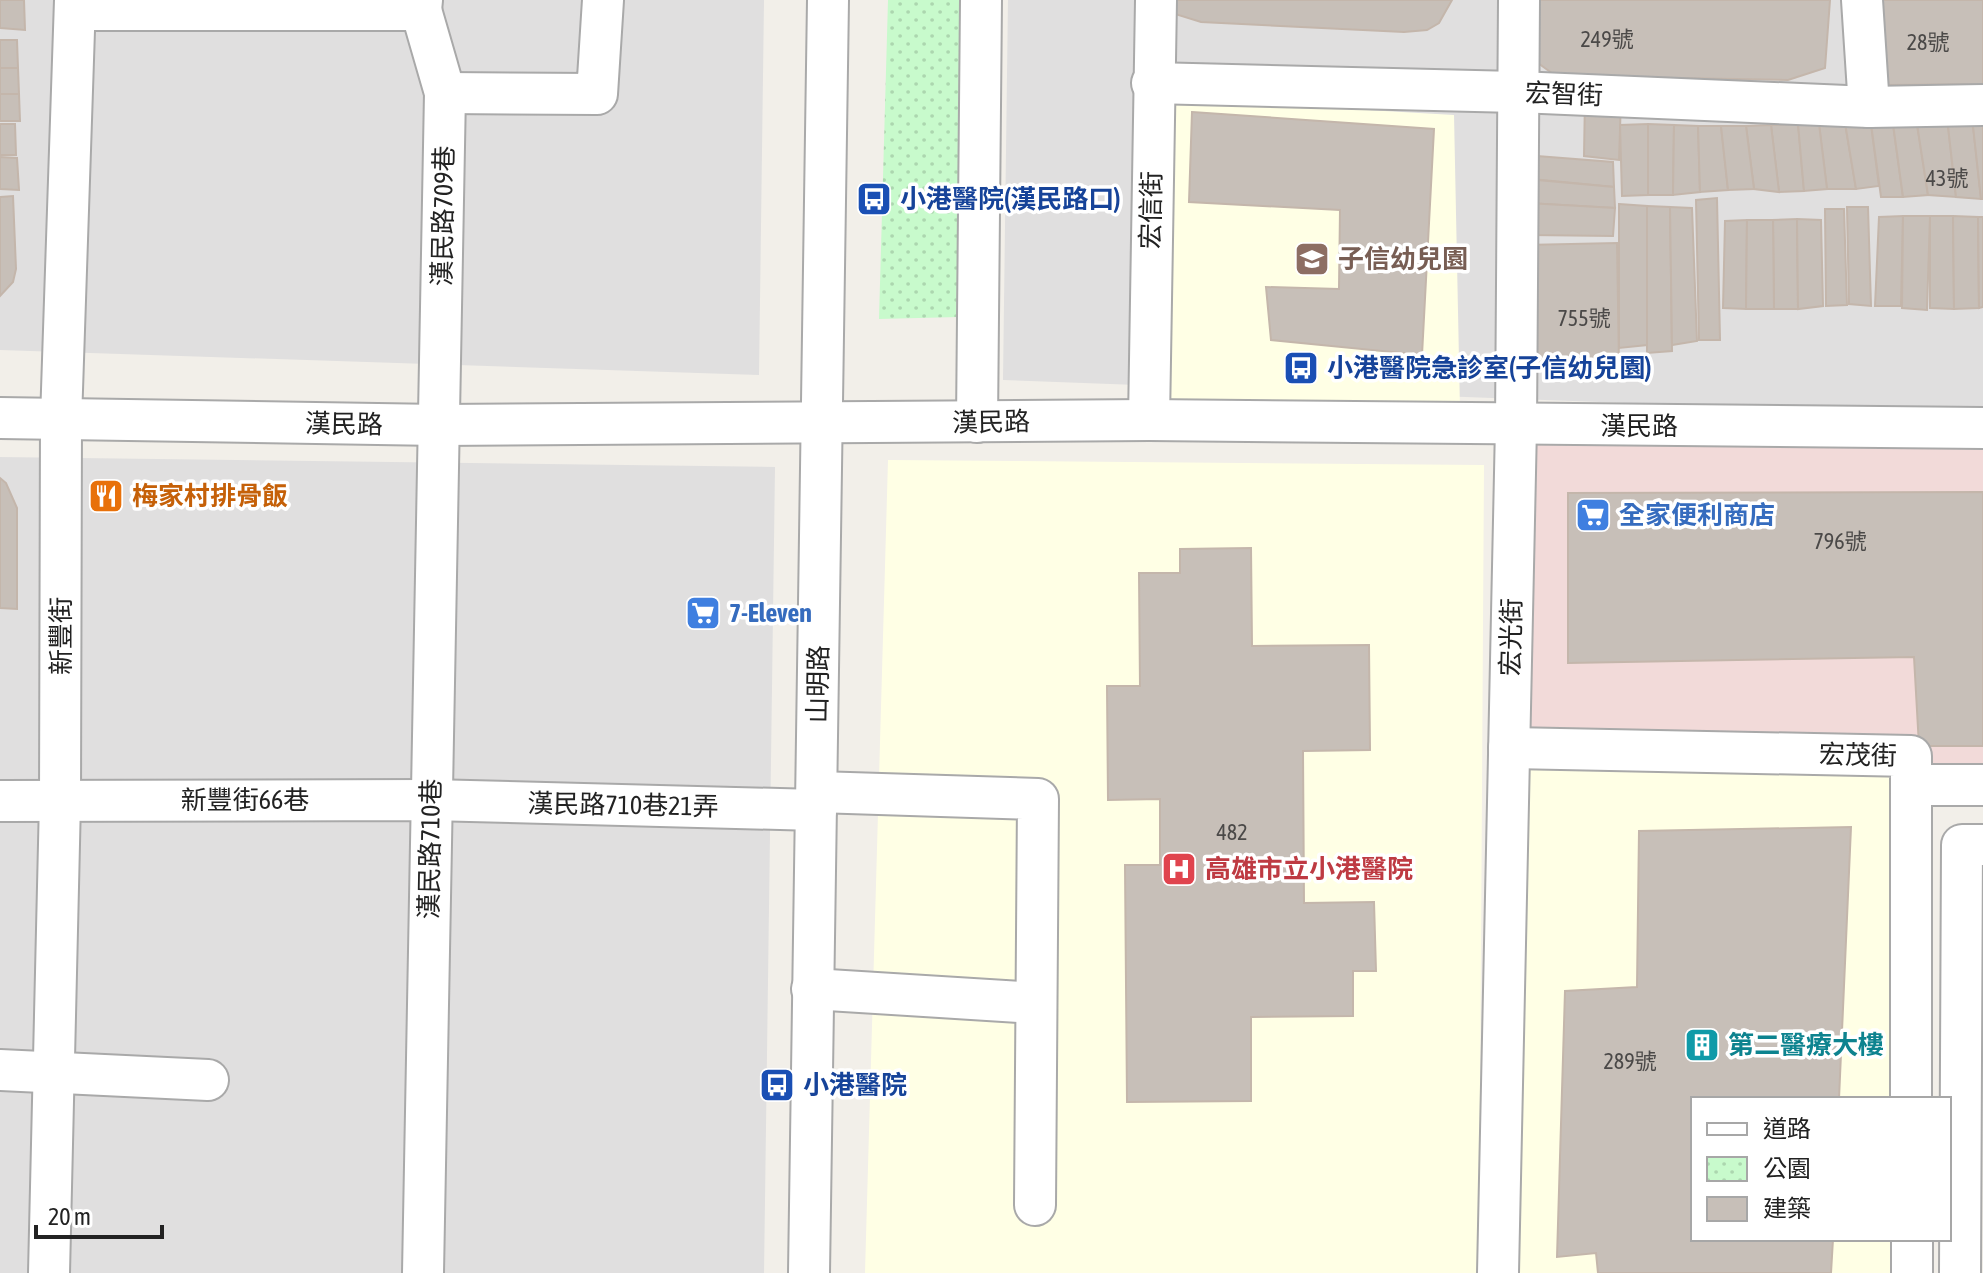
<svg xmlns="http://www.w3.org/2000/svg" width="1983" height="1273" viewBox="0 0 1983 1273" font-family="'Asap Condensed','Noto Sans TC',sans-serif">
<defs>
<pattern id="park-dots" width="8" height="8" patternUnits="userSpaceOnUse" patternTransform="scale(2)"><rect width="8" height="8" fill="#c8facc"/><path d="M2 2h.1M6 6h.1" fill="none" stroke="#acd6af" stroke-width="1.8" stroke-linecap="round"/></pattern>
</defs>
<rect width="100%" height="100%" fill="#f2efe9"/>
<!-- residential -->
<g fill="#e0dfdf">
<path d="M0,0H764L759,375L0,350Z"/>
<path d="M1008,0H1983V416L1003,380Z"/>
<path d="M0,457L775,467L764,1273H0Z"/>
</g>
<!-- commercial -->
<path fill="#f2dad9" d="M1516,426L1983,428V789L1509,748Z"/>
<!-- education -->
<g fill="#ffffe5">
<path d="M1175,99L1454,115L1460,410L1160,402Z"/>
<path d="M888,460L1484,465L1479,1273H865Z"/>
<path d="M1525,764L1897,769V1099H1693V1239H1898V1273H1512Z"/>
</g>
<!-- park -->
<path fill="url(#park-dots)" d="M888,0H959V317L879,319Z"/>
<!-- building -->
<g fill="#c7bfb8" stroke="#c4b6ab" stroke-width="2">
<path d="M0,0H24L25,30L0,28Z"/>
<path d="M1163,0H1452L1439,23L1427,30L1404,32L1201,22L1175,14Z"/>
<path d="M1534,0H1830L1825,68L1788,80L1556,76L1531,58Z"/>
<path d="M1882,0H1983V84L1886,85Z"/>
<path d="M0,40H17L18,68H0Z"/>
<path d="M0,68H18L19,94H0Z"/>
<path d="M0,94H19L20,121H0Z"/>
<path d="M1585,97L1621,99L1619,160L1584,156Z"/>
<path d="M1192,112L1434,129L1422,355L1271,340L1266,287L1339,289L1340,210L1189,202Z"/>
<path d="M1845,123L1856,189H1827L1819,124Z"/>
<path d="M1845,123L1871,124L1879,186L1856,189Z"/>
<path d="M0,124H15L16,155H0Z"/>
<path d="M1648,124V195L1622,196L1620,125Z"/>
<path d="M1648,124L1674,125L1673,195H1648Z"/>
<path d="M1798,124L1804,191L1779,192L1771,125Z"/>
<path d="M1798,124H1819L1827,189L1804,191Z"/>
<path d="M1871,124H1893L1903,197H1881Z"/>
<path d="M1893,124H1917L1928,195L1903,197Z"/>
<path d="M1917,124L1948,126L1956,197L1928,195Z"/>
<path d="M1674,125L1698,126L1700,192L1673,195Z"/>
<path d="M1771,125L1779,192L1754,189L1746,126Z"/>
<path d="M1698,126H1721L1728,190L1700,192Z"/>
<path d="M1721,126H1746L1754,189L1728,190Z"/>
<path d="M1948,126H1973L1981,199L1956,197Z"/>
<path d="M1973,126H1983V199H1981Z"/>
<path d="M1524,155L1613,162L1614,187L1522,178Z"/>
<path d="M0,157L17,158L19,190L0,189Z"/>
<path d="M1526,179L1614,187L1615,208L1527,203Z"/>
<path d="M13,196L16,269L13,282L0,296V197Z"/>
<path d="M1717,198L1720,340H1699L1696,200Z"/>
<path d="M1527,203L1615,208L1613,236L1530,235Z"/>
<path d="M1619,204L1647,206V345L1619,348Z"/>
<path d="M1647,206L1670,207L1672,351L1647,353Z"/>
<path d="M1670,207L1692,208L1697,341L1672,345Z"/>
<path d="M1847,207H1868L1871,306L1849,304Z"/>
<path d="M1825,209H1844L1847,305L1826,306Z"/>
<path d="M1903,216L1901,306H1875L1879,217Z"/>
<path d="M1903,216H1930L1927,310L1902,308Z"/>
<path d="M1930,216H1953L1954,309L1930,308Z"/>
<path d="M1953,216L1978,217L1979,308L1954,309Z"/>
<path d="M1978,217H1983V307L1979,308Z"/>
<path d="M1797,219L1798,309H1774L1773,220Z"/>
<path d="M1797,219L1821,220L1823,306L1798,309Z"/>
<path d="M1747,220L1746,309L1723,308L1725,221Z"/>
<path d="M1747,220H1773L1774,309H1746Z"/>
<path d="M1617,243L1619,364H1521V245Z"/>
<path d="M0,478L6,483L17,508V609L0,608Z"/>
<path d="M1983,492V746H1919L1914,657L1568,663V493Z"/>
<path d="M1251,548L1252,646L1369,645L1370,750L1303,751L1304,903L1374,902L1376,971H1353V1016L1251,1017V1101L1127,1102L1125,865H1160V799L1108,800L1107,686H1140L1139,573H1180V549Z"/>
<path d="M1851,827L1839,1099H1693V1239H1833L1831,1273H1598L1596,1253L1557,1257L1565,991L1637,987L1639,831Z"/>
</g>
<g fill="none" stroke-linecap="round" stroke-linejoin="round">
<!-- minor casing -->
<g stroke="#a9a9a9" stroke-width="44">
<g id="minor">
<path d="M75,10H421L422,0"/>
<path d="M421,10L445,93L423,1273"/>
<path d="M1152,83L1516,92L1869,107L1862,0"/>
<path d="M445,93L597,94L603,0"/>
<path d="M1869,107L1983,105"/>
<path d="M0,418L439,425L1149,420L1983,428"/>
<path d="M1149,420L1156,0"/>
<path d="M977,422L981,0"/>
<path d="M1509,748L1911,756V1099"/>
<path d="M1911,785H1983"/>
<path d="M817,792L1038,799L1035,1205"/>
<path d="M0,801L430,800L816,810"/>
<path d="M812,989L1036,1003"/>
<path d="M0,1070L208,1080"/>
<path d="M1912,1239V1273"/>
<path d="M49,1273L60,801L61,420L75,0"/>
<path d="M809,1273L828,0"/>
<path d="M1498,1273L1516,426L1519,0"/>
<path d="M1960,1273L1962,845H1983"/>
</g>
</g>
<!-- minor -->
<use href="#minor" stroke="#fff" stroke-width="40"/>
</g>
<!-- icons -->
<defs>
<g id="bus-square" transform="scale(1.8)"><rect x="-9" y="-9" width="18" height="18" rx="4" fill="#1a4fb4" stroke="#fff"/><path d="M-5-6H5V4H4V6H2V4H-2V6H-4V4H-5ZM-3.5-4V0h7V-4ZM-3.5 1.2v1.5H-2V1.2ZM2 1.2v1.5H3.5V1.2Z" fill="#fff"/></g>
<g id="school-square" transform="scale(1.8)"><rect x="-9" y="-9" width="18" height="18" rx="4" fill="#8d6e63" stroke="#fff"/><path d="M0-5L7-2L0 1L-7-2ZM-4 1L0 2.5L4 1V4Q0 6-4 4Z" fill="#fff"/></g>
<g id="restaurant-square" transform="scale(1.8)"><rect x="-9" y="-9" width="18" height="18" rx="4" fill="#e8710a" stroke="#fff"/><path d="M-5-6h1v4h1v-4h1v4h1v-4h1v5L-1.5 .5V6h-2V.5L-5-1ZM5-6V6H3V1.5H1.5Q1.5-4 5-6Z" fill="#fff"/></g>
<g id="supermarket-square" transform="scale(1.8)"><rect x="-9" y="-9" width="18" height="18" rx="4" fill="#3f7fe0" stroke="#fff"/><path d="M-6-5.5h2.5l.6 2H6L4.5 2H-2.5L-4.4-4H-6ZM-1.5 3.2a1.3 1.3 0 1 0 .1 0ZM3 3.2a1.3 1.3 0 1 0 .1 0Z" fill="#fff"/></g>
<g id="hospital-square" transform="scale(1.8)"><rect x="-9" y="-9" width="18" height="18" rx="4" fill="#e0444e" stroke="#fff"/><path d="M-5-5h3v3.5h4V-5h3V5h-3V1.5h-4V5h-3Z" fill="#fff"/></g>
<g id="building-square" transform="scale(1.8)"><rect x="-9" y="-9" width="18" height="18" rx="4" fill="#0f9aa8" stroke="#fff"/><path d="M-4-6H4V6H1V3H-1V6H-4ZM-2.5-4.3h1.7v1.8h-1.7ZM.8-4.3h1.7v1.8H.8ZM-2.5-1h1.7V.8h-1.7ZM.8-1h1.7V.8H.8Z" fill="#fff"/></g>
</defs>
<g fill-rule="evenodd">
<use href="#bus-square" x="874" y="199"/>
<use href="#school-square" x="1312" y="259"/>
<use href="#bus-square" x="1301" y="368"/>
<use href="#restaurant-square" x="106" y="496"/>
<use href="#supermarket-square" x="1593" y="515"/>
<use href="#supermarket-square" x="703" y="613"/>
<use href="#hospital-square" x="1179" y="869"/>
<use href="#building-square" x="1702" y="1045"/>
<use href="#bus-square" x="777" y="1085"/>
</g>
<g text-anchor="middle" stroke-width="7" stroke-linejoin="round" paint-order="stroke">
<!-- number labels -->
<g font-size="22" fill="#4b4948">
<text x="1607" y="47">249號</text>
<text x="1928" y="50">28號</text>
<text x="1947" y="186">43號</text>
<text x="1584" y="326">755號</text>
<text x="1840" y="549">796號</text>
<text x="1232" y="840">482</text>
<text x="1630" y="1069">289號</text>
</g>
<!-- street labels -->
<g font-size="26" fill="#222" stroke="#fff">
<text transform="translate(1564 94) rotate(2)" y="9">宏智街</text>
<text transform="translate(1151 210) rotate(-89)" y="9">宏信街</text>
<text transform="translate(443 216) rotate(-89)" y="9">漢民路709巷</text>
<text transform="translate(991 422) rotate(-1)" y="9">漢民路</text>
<text transform="translate(344 424) rotate(1)" y="9">漢民路</text>
<text x="1639" y="435">漢民路</text>
<text transform="translate(61 636) rotate(-90)" y="9">新豐街</text>
<text transform="translate(1511 637) rotate(-89)" y="9">宏光街</text>
<text transform="translate(818 684) rotate(-89)" y="9">山明路</text>
<text transform="translate(1858 755) rotate(1)" y="9">宏茂街</text>
<text x="245" y="809">新豐街66巷</text>
<text transform="translate(623 805) rotate(1)" y="9">漢民路710巷21弄</text>
<text transform="translate(430 849) rotate(-89)" y="9">漢民路710巷</text>
</g>
<!-- transit labels -->
<g font-size="26" font-weight="bold" fill="#164399" stroke="#fff" text-anchor="start">
<text x="900" y="208">小港醫院(漢民路口)</text>
<text x="1327" y="377">小港醫院急診室(子信幼兒園)</text>
<text x="803" y="1094">小港醫院</text>
</g>
<!-- education labels -->
<g font-size="26" font-weight="bold" fill="#785e54" stroke="#fff" text-anchor="start">
<text x="1338" y="268">子信幼兒園</text>
</g>
<!-- food labels -->
<g font-size="26" font-weight="bold" fill="#c56008" stroke="#fff" text-anchor="start">
<text x="132" y="505">梅家村排骨飯</text>
</g>
<!-- shop labels -->
<g font-size="26" font-weight="bold" fill="#366cbe" stroke="#fff" text-anchor="start">
<text x="1619" y="524">全家便利商店</text>
<text x="729" y="622">7-Eleven</text>
</g>
<!-- health labels -->
<g font-size="26" font-weight="bold" fill="#be3a42" stroke="#fff" text-anchor="start">
<text x="1205" y="878">高雄市立小港醫院</text>
</g>
<!-- culture labels -->
<g font-size="26" font-weight="bold" fill="#0d838f" stroke="#fff" text-anchor="start">
<text x="1728" y="1054">第二醫療大樓</text>
</g>
</g>
<!-- legend -->
<rect x="1691" y="1097" width="260" height="144" fill="#ffffff" stroke="#a7a7a7" stroke-width="2"/>
<rect x="1707" y="1123" width="40" height="12" fill="#ffffff" stroke="#a7a7a7" stroke-width="2"/>
<text x="1763" y="1137" font-size="24" fill="#222222">道路</text>
<rect x="1707" y="1157" width="40" height="24" fill="url(#park-dots)" stroke="#a7a7a7" stroke-width="2"/>
<text x="1763" y="1177" font-size="24" fill="#222222">公園</text>
<rect x="1707" y="1197" width="40" height="24" fill="#c7bfb8" stroke="#a7a7a7" stroke-width="2"/>
<text x="1763" y="1217" font-size="24" fill="#222222">建築</text>
<!-- scale -->
<path d="M36 1225v12h126v-12" fill="none" stroke="#222222" stroke-width="4"/>
<text x="48" y="1225" font-size="24" fill="#222222" stroke="#ffffff" stroke-width="6" paint-order="stroke">20 m</text>
</svg>
